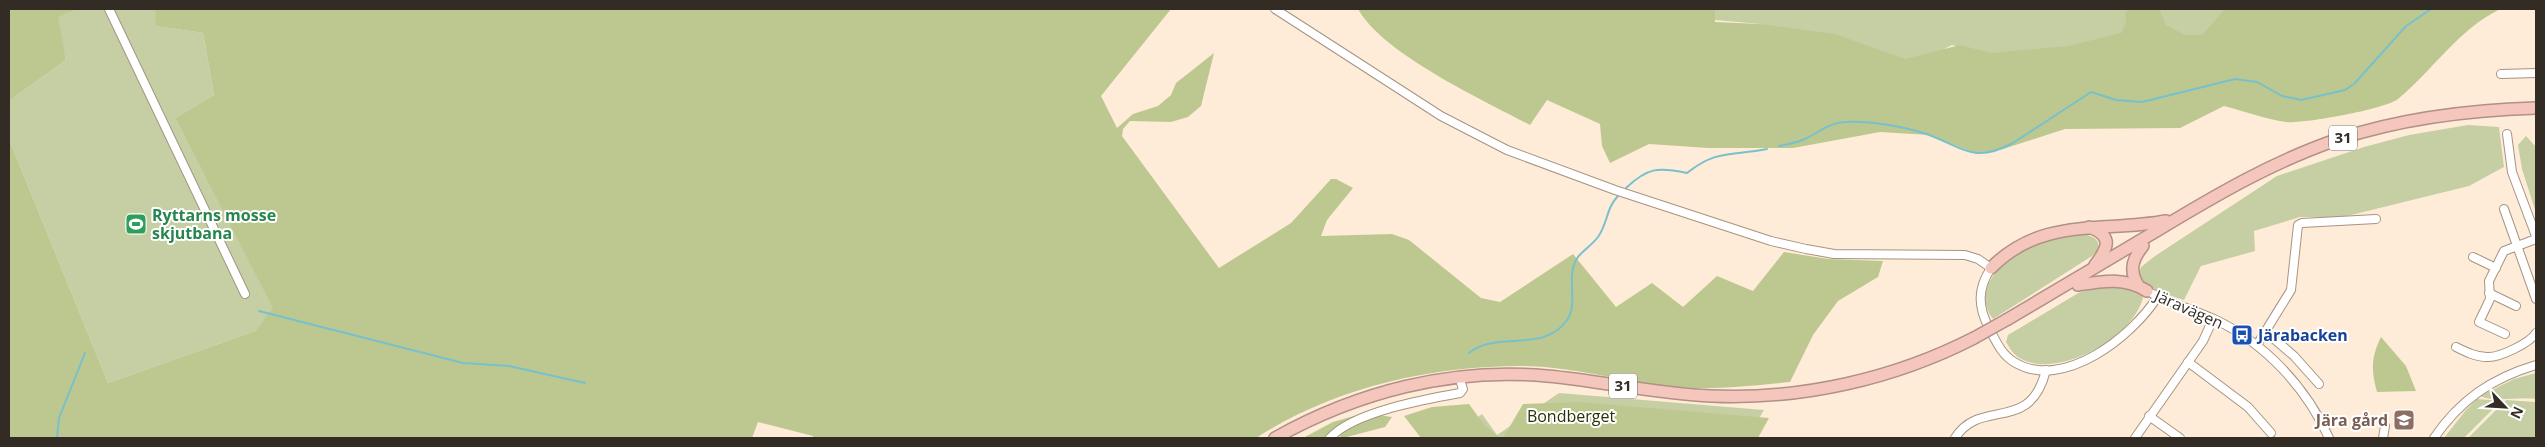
<svg xmlns="http://www.w3.org/2000/svg" width="2545" height="447" viewBox="0 0 2545 447" font-family="'Open Sans',sans-serif">
<rect width="100%" height="100%" fill="#ffecd8"/>
<!-- green -->
<g fill="#c6cfa4">
<path d="M78,9H155L157,26L203,33L214,95L175,118L274,308L255,331L108,383L9,139V101L66,60L57,17Z"/>
<path d="M1589,9H2236L2201,50L1990,56L1952,45L1915,64L1761,24Z"/>
<path d="M2468,125L2499,127L2504,167L2469,186L2343,217H2300L2254,231L2255,251L2201,266L2184,300C2168,295 2147,290 2139,274L2141,267L2155,256L2277,176L2364,147L2409,135Z"/>
<path d="M2526,136L2536,147V213L2522,169L2518,145Z"/>
<path d="M2084,234C2093,237 2099,238 2099,249L2092,256L1993,319C1965,282 2021,244 2053,237C2063,235 2074,235 2084,234Z"/>
<path d="M2104,286L2129,288L2143,297C2135,337 2055,382 2018,357C2013,354 2009,347 2006,342L2008,335L2080,292Z"/>
<path d="M2536,373V399C2520,396 2494,403 2480,396L2514,379Z"/>
<path d="M1559,393L1764,410L1747,438H1451L1482,414L1497,435Z"/>
<path d="M2477,399L2501,401L2464,438H2444L2466,410Z"/>
<path d="M2506,400L2536,402V438H2468Z"/>
</g>
<!-- forest -->
<g fill="#bdc890">
<path d="M9,9H78L58,17L66,60L9,101Z"/>
<path d="M155,9H1171L1101,96L1117,128L1133,114L1158,106L1171,95L1176,83L1214,53L1201,106L1188,117L1171,122L1130,121L1123,129L1122,136L1219,268L1291,223L1331,179H1336L1353,188L1327,220L1321,236L1392,234L1409,240L1481,298L1500,302L1573,254L1616,307L1652,283L1683,307L1717,276L1753,291L1784,252L1828,259L1883,261L1878,277L1838,301L1813,335L1790,382C1747,386 1708,391 1665,386C1616,380 1566,365 1515,366C1425,367 1332,389 1256,438H813V436L758,422L752,438H9V139L108,383L255,331L273,308L175,118L214,95L203,33L156,26Z"/>
<path d="M1358,9H1715V22L1761,24L1835,34L1905,59L1960,45L1991,53L2068,46L2121,33L2126,23L2125,14L2128,9H2159L2166,25L2185,35H2202L2225,9H2500C2458,30 2433,70 2398,99C2386,109 2303,124 2286,122C2265,119 2244,111 2224,106L2180,128L2065,129L2000,150L1975,153L1929,135L1880,132L1793,148H1708L1649,144L1610,163L1602,146L1600,124L1547,100L1530,125C1483,100 1383,54 1358,9Z"/>
<path d="M2381,337L2406,366L2416,391L2377,392C2371,370 2371,357 2381,337Z"/>
<path d="M1578,402L1769,418L1758,438H1503L1523,404Z"/>
<path d="M1469,404L1485,426L1500,438H1421L1404,416L1432,407Z"/>
<path d="M1364,413L1392,417L1385,427L1343,438L1332,432L1325,438H1303L1333,422Z"/>
</g>
<g fill="none" stroke-linecap="round" stroke-linejoin="round">
<!-- stream -->
<g stroke="#77c1cc" stroke-width="2">
<path d="M1779,146C1787,144 1797,143 1805,139C1820,132 1829,122 1847,122C1869,121 1902,126 1923,133C1960,144 1970,166 2013,143L2091,92L2116,100L2142,102L2235,79L2257,82L2282,96L2301,100L2345,90L2354,84L2406,26L2431,9"/>
<path d="M1626,188C1648,167 1659,167 1687,173C1717,149 1732,156 1767,149"/>
<path d="M259,311L463,363L509,366L585,383"/>
<path d="M1469,353C1496,330 1544,354 1567,320C1577,306 1569,285 1573,268C1576,253 1589,249 1598,237C1608,223 1606,208 1618,196"/>
<path d="M57,438L59,418L85,353"/>
</g>
<!-- minor casing -->
<g stroke="#a69482" stroke-width="10">
<g id="minor">
<path d="M109,9L245,294"/>
<path d="M1275,9L1441,116L1507,150L1615,190L1771,241L1806,249L1834,254L1965,255L1978,259L1991,268C1977,289 1978,307 1989,328C1996,341 2001,354 2014,362C2063,392 2133,336 2158,296"/>
<path d="M2501,74L2536,73"/>
<path d="M2507,134L2512,172L2536,236"/>
<path d="M2504,209L2536,299"/>
<path d="M2473,257L2496,268"/>
<path d="M2489,293L2516,306"/>
<path d="M2153,294C2173,304 2194,310 2214,319C2265,343 2306,387 2329,438"/>
<path d="M2266,332L2294,356L2319,384"/>
<path d="M2505,334L2479,322L2490,299L2489,281L2504,251L2536,239"/>
<path d="M2257,345L2291,290L2298,225L2302,223L2376,219"/>
<path d="M2456,347C2466,352 2476,357 2487,357C2499,358 2530,343 2536,333"/>
<path d="M2188,362L2248,407L2271,433"/>
<path d="M2149,416L2180,438"/>
<path d="M1330,438C1353,412 1426,399 1460,393L1463,389L1461,383"/>
<path d="M1955,438C1981,397 2030,435 2046,370"/>
<path d="M2135,438L2203,341L2213,319"/>
<path d="M2383,438L2385,426"/>
<path d="M2434,438C2460,400 2492,378 2536,365"/>
</g>
</g>
<!-- highway casing -->
<g stroke="#b19087" stroke-width="14">
<g id="highway">
<path d="M2089,227C2114,236 2108,248 2095,265"/>
<path d="M1991,268C2042,216 2102,233 2166,221"/>
<path d="M2078,285C2103,281 2125,277 2147,291"/>
<path d="M2138,285C2129,271 2132,259 2143,246"/>
<path d="M2008,319C2058,289 2108,260 2158,230C2216,195 2274,161 2339,139C2403,118 2469,110 2536,108"/>
<path d="M1275,438C1357,392 1452,367 1547,376C1602,381 1656,394 1711,396C1801,400 1894,379 1974,338"/>
</g>
</g>
<!-- minor -->
<use href="#minor" stroke="#fff" stroke-width="8"/>
<!-- highway -->
<use href="#highway" stroke="#f5c6bc" stroke-width="11"/>
<!-- highway-bridge casing -->
<g stroke="#b19087" stroke-width="14" stroke-linecap="butt">
<path id="highway-bridge" d="M1974,338L2008,319"/>
</g>
<!-- highway-bridge -->
<use href="#highway-bridge" stroke="#f5c6bc" stroke-width="11"/>
</g>
<!-- icons -->
<defs>
<g id="stadium-square" transform="scale(1.125)"><rect x="-9" y="-9" width="18" height="18" rx="4" fill="#2e9e5b" stroke="#fff"/><path d="M0-5a6.5 5 0 1 0 0 10a6.5 5 0 1 0 0-10ZM-3.5-1.8h7v3.6h-7Z" fill="#fff"/></g>
<g id="bus-square" transform="scale(1.125)"><rect x="-9" y="-9" width="18" height="18" rx="4" fill="#1a4fb4" stroke="#fff"/><path d="M-5-6H5V4H4V6H2V4H-2V6H-4V4H-5ZM-3.5-4V0h7V-4ZM-3.5 1.2v1.5H-2V1.2ZM2 1.2v1.5H3.5V1.2Z" fill="#fff"/></g>
<g id="school-square" transform="scale(1.125)"><rect x="-9" y="-9" width="18" height="18" rx="4" fill="#8d6e63" stroke="#fff"/><path d="M0-5L7-2L0 1L-7-2ZM-4 1L0 2.5L4 1V4Q0 6-4 4Z" fill="#fff"/></g>
</defs>
<g fill-rule="evenodd">
<use href="#stadium-square" x="136" y="224"/>
<use href="#bus-square" x="2242" y="335"/>
<use href="#school-square" x="2404" y="420"/>
</g>
<g text-anchor="middle" stroke-width="4" stroke-linejoin="round" paint-order="stroke">
<!-- shield labels -->
<g fill="#fff" stroke="#706b66" stroke-width="1">
<rect x="2329" y="125.5" width="28" height="25" rx="4"/>
<rect x="1609" y="373.5" width="28" height="25" rx="4"/>
</g>
<g font-size="15" font-weight="bold" fill="#332c25">
<text x="2343" y="143">31</text>
<text x="1623" y="391">31</text>
</g>
<!-- leisure labels -->
<g font-size="16" font-weight="bold" fill="#27864d" stroke="#fff" text-anchor="start">
<text x="152" y="221">Ryttarns mosse<tspan x="152" dy="18">skjutbana</tspan></text>
</g>
<!-- street labels -->
<g font-size="16" fill="#332c25" stroke="#fff">
<text transform="translate(2189 309) rotate(24)" y="6">Järavägen</text>
</g>
<!-- transit labels -->
<g font-size="16" font-weight="bold" fill="#164399" stroke="#fff" text-anchor="start">
<text x="2258" y="341">Järabacken</text>
</g>
<!-- park labels -->
<g font-size="16" fill="#2b3105" stroke="#fff">
<text x="1571" y="422">Bondberget</text>
</g>
<!-- education labels -->
<g font-size="16" font-weight="bold" fill="#785e54" stroke="#fff" text-anchor="end">
<text x="2388" y="426">Jära gård</text>
</g>
</g>
<!-- border -->
<rect width="2545" height="447" fill="none" stroke="#332c25" stroke-width="20"/>
<!-- north arrow -->
<g transform="translate(2505 407) rotate(115)" stroke="#ffffff" stroke-width="4" paint-order="stroke">
<path d="M0-4L9 19L0 12L-9 19Z" fill="#332c25"/>
<text y="-8" font-size="14" font-weight="bold" text-anchor="middle" fill="#332c25">N</text>
</g>
</svg>
